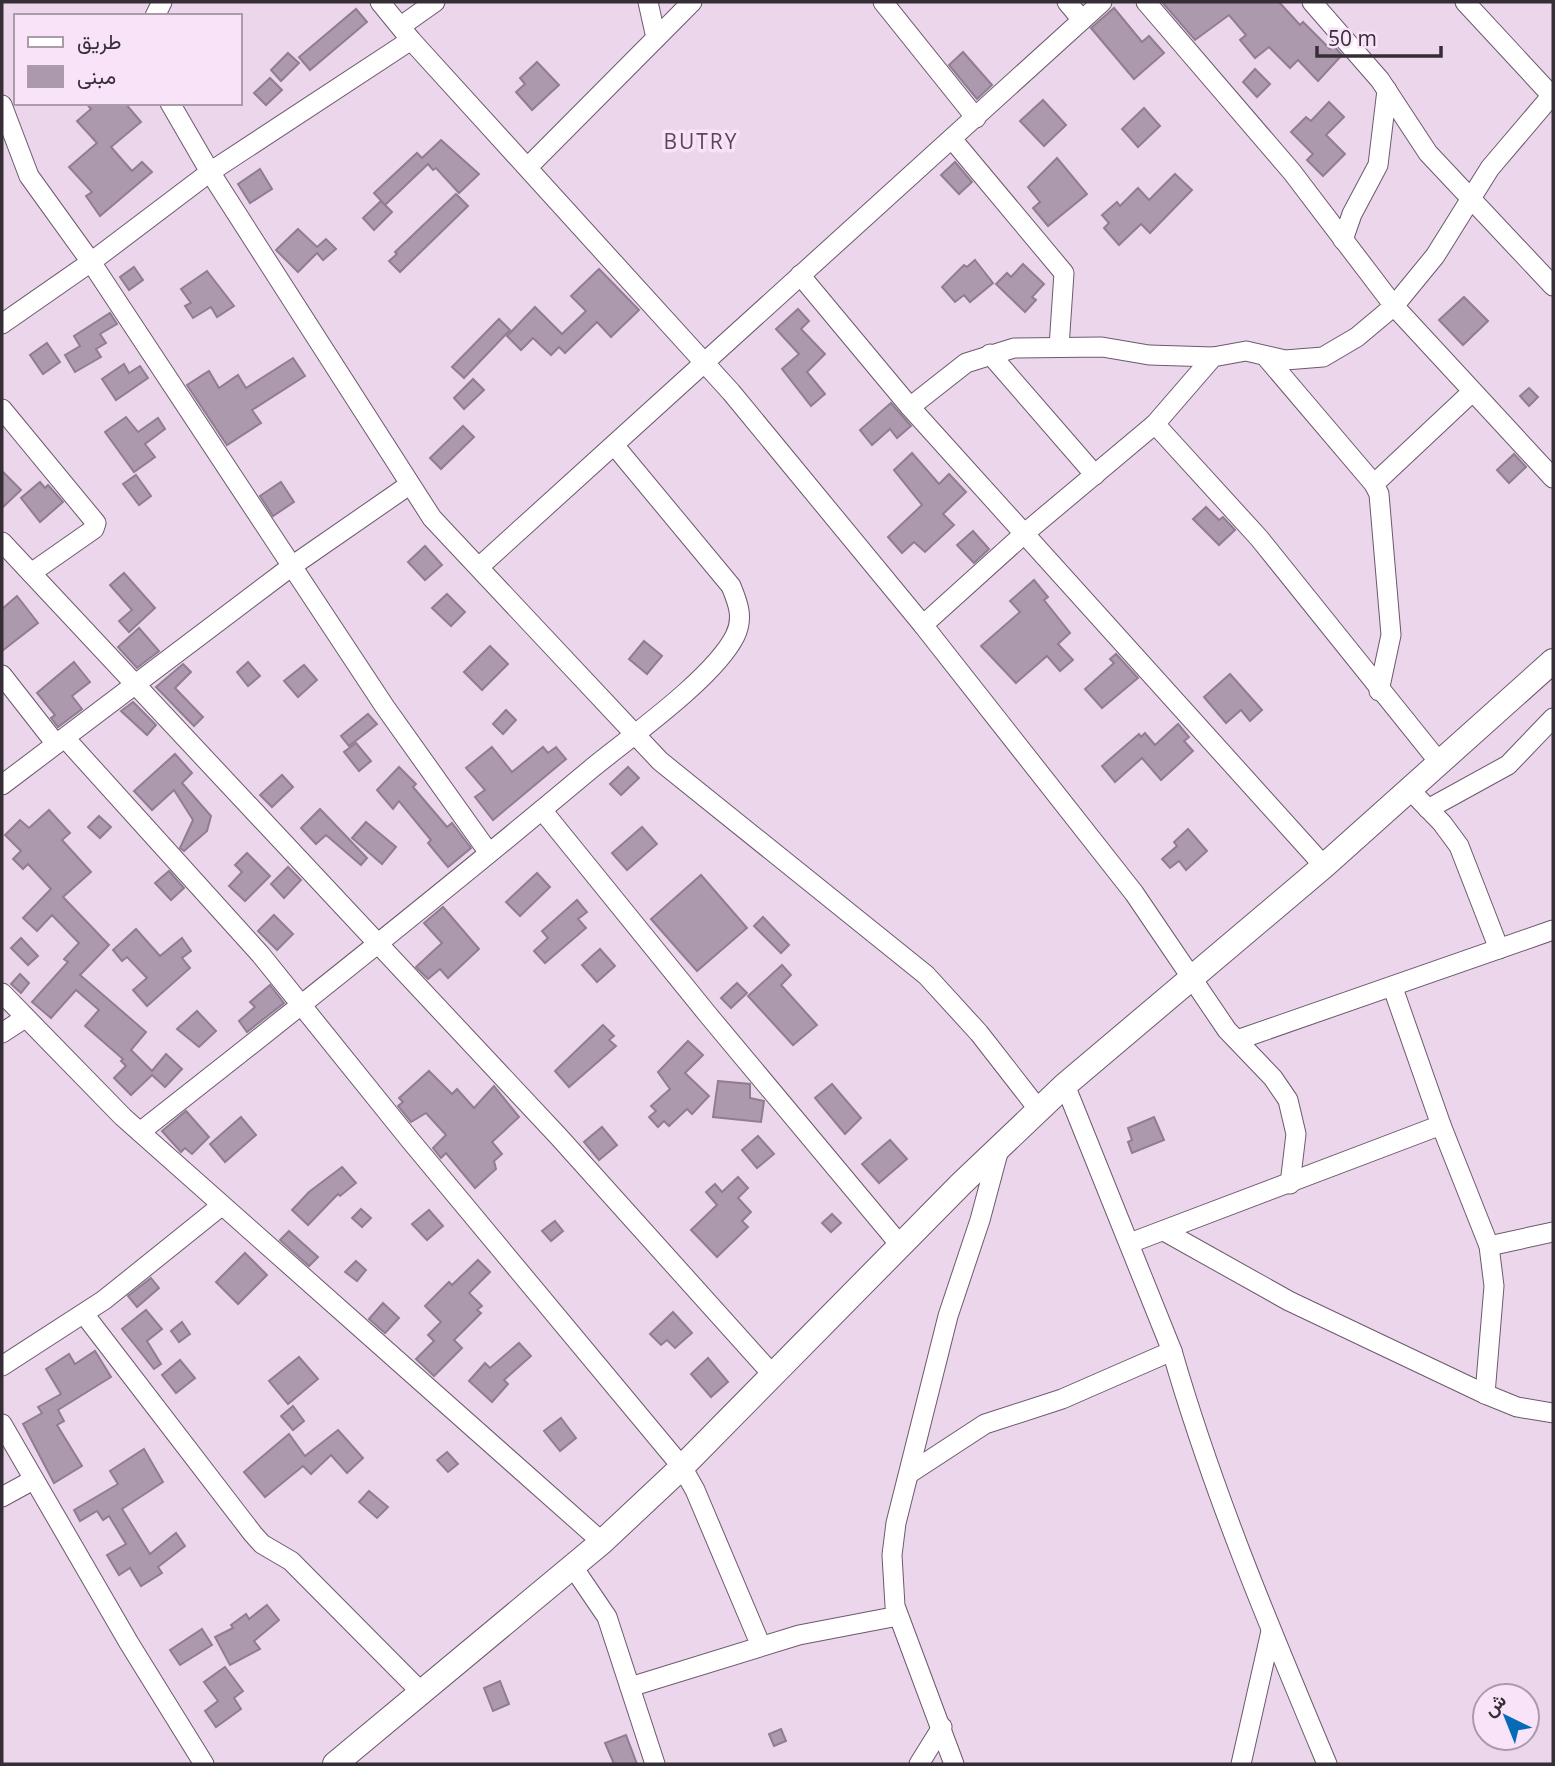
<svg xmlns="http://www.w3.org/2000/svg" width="1555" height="1766" viewBox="0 0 1555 1766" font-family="'Open Sans',Vazirmatn,sans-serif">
<rect width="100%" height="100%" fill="#ecd6ec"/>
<!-- building -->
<g fill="#ac99ae" stroke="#907d92" stroke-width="2">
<path d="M1162,2H1279L1300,25L1303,22L1330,49L1334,46L1342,55L1318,81L1298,60L1290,68L1269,47L1255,58L1240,40L1246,35L1229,15L1195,40Z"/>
<path d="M1114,8L1142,42L1149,36L1164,53L1134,79L1091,28Z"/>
<path d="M356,9L367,22L310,70L299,57Z"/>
<path d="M963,52L992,85L977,99L949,65Z"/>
<path d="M288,53L299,63L281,81L271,70Z"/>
<path d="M537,62L559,85L532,110L516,92L525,84L520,78Z"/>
<path d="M1255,69L1270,84L1257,97L1243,82Z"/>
<path d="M270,78L282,90L266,105L254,93Z"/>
<path d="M1043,100L1066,125L1044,146L1020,121Z"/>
<path d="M1329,102L1344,117L1326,135L1345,154L1323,176L1307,160L1313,154L1291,132L1306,117L1311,121Z"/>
<path d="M86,103H125L141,122L111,147L132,171L142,162L152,172L100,216L86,196L92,192L69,167L97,143L77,121L91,109Z"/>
<path d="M1144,108L1160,126L1138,147L1122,129Z"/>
<path d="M441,140L479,174L459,193L436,168L433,170L428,164L385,205L374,193L417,153L422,158Z"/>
<path d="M1057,158L1087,194L1048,226L1033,208L1040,202L1028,187Z"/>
<path d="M955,162L972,182L959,194L941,175Z"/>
<path d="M260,169L272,189L250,203L238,184Z"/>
<path d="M1175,174L1192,190L1150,233L1141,224L1119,245L1104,228L1109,223L1102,215L1117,202L1120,206L1138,188L1149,200Z"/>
<path d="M456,194L468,206L400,272L389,261L397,254L395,252Z"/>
<path d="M381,201L392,212L374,230L363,218Z"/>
<path d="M298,229L317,247L326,239L336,249L323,260L317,253L298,272L276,250Z"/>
<path d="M975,260L993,283L970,302L964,295L955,302L942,287L964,265L967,267Z"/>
<path d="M1023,264L1044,284L1032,297L1036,300L1025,312L996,284L1007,273L1011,277Z"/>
<path d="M134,267L143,280L129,290L120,277Z"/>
<path d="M599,269L639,310L611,337L597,322L565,353L559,347L551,355L533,338L521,350L507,336L535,307L562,334L586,311L571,296Z"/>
<path d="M207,271L234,306L217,317L211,307L193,318L185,306L191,303L181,289Z"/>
<path d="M1464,297L1488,321L1463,345L1439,320Z"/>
<path d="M798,309L809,321L801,329L825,354L807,372L825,394L811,406L782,369L799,354L776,329Z"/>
<path d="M110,313L117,324L100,334L106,343L96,349L101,357L75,372L65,355L80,346L74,336Z"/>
<path d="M499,319L510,330L464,378L452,367Z"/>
<path d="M47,343L60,362L43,374L30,355Z"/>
<path d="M293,358L305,376L252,410L261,423L227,445L187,385L209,371L219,388L238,375L246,388Z"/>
<path d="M124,364L129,373L140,366L148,378L116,400L102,379Z"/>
<path d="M473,379L484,390L464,409L454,398Z"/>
<path d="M1529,388L1538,397L1529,406L1520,396Z"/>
<path d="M891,403L911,426L897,438L890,429L872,445L860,430Z"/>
<path d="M126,417L138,432L158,418L165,429L145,444L155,457L134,472L105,432Z"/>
<path d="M463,426L474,437L441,469L430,458Z"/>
<path d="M912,453L939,484L949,474L966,492L943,514L954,525L925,552L914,542L902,553L888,537L922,505L894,470Z"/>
<path d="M1514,454L1526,467L1509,483L1497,470Z"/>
<path d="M2,471L21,490L2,508Z"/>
<path d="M136,475L151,496L139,505L123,484Z"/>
<path d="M40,482L45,488L48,485L63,502L40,522L21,498Z"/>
<path d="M281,482L294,502L273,516L260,496Z"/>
<path d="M1206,507L1219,520L1223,517L1235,530L1219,545L1193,519Z"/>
<path d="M973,531L989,549L974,563L957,545Z"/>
<path d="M425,546L442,565L425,580L408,562Z"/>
<path d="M124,573L155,608L129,632L119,621L132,610L110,585Z"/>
<path d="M1034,580L1048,597L1044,600L1070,633L1058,644L1073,660L1060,671L1047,656L1016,683L981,646L1020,612L1010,601Z"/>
<path d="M447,594L465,612L451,626L432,608Z"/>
<path d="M17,596L38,623L2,651V609Z"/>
<path d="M139,628L159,651L137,668L118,647Z"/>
<path d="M644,641L662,656L647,674L629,659Z"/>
<path d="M490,646L508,664L482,690L464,672Z"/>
<path d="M1116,654L1138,678L1102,708L1085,689L1114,663L1110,659Z"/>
<path d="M74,662L90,682L72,696L82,709L58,727L51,718L55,715L37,693Z"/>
<path d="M248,662L260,676L248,686L237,672Z"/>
<path d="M183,664L191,672L175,688L203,717L194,726L156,687Z"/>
<path d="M304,665L317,680L298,697L284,681Z"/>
<path d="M1230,674L1262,710L1250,721L1241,710L1226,723L1204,697Z"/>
<path d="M133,702L156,725L147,735L121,711Z"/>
<path d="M506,710L516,720L503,734L493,724Z"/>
<path d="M368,714L377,724L349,746L341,736Z"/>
<path d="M1178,724L1189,737L1184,741L1193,751L1161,780L1142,758L1115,782L1102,766L1139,734L1141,737L1145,733L1155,745Z"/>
<path d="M356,743L371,761L359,771L344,752Z"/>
<path d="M492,747L512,772L543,747L548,753L556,747L566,759L493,820L475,797L485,790L466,768Z"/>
<path d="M175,754L192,773L182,783L211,816L207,831L184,851L180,848L193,820L174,790L152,810L134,791Z"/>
<path d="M399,767L416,784L413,787L447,827L452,823L471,848L448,867L428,843L431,840L399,801L393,809L377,790Z"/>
<path d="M628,767L639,778L621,795L610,784Z"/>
<path d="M282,775L293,787L272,807L260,795Z"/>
<path d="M320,809L367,858L361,865L326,835L316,844L301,828Z"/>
<path d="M49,810L70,833L62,840L91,872L63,897L109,945L80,975L146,1032L131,1050L152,1071L166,1054L182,1069L165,1087L152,1075L131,1095L114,1078L126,1066L121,1061L123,1059L85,1026L99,1010L76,990L51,1018L32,1002L68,962L64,959L79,943L52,915L37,931L23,918L51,889L28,864L23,869L13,859L21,851L5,835L20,820L29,828Z"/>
<path d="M99,816L111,827L100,838L88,827Z"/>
<path d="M366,822L396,847L382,864L352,838Z"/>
<path d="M642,827L657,844L627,870L612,853Z"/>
<path d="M1188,829L1207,851L1186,870L1179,861L1170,868L1162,859L1177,846L1174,842Z"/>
<path d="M247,853L270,876L245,901L229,886L242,872L235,865Z"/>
<path d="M288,867L301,880L284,898L271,884Z"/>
<path d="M169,871L184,888L171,900L155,883Z"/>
<path d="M537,873L550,887L520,916L506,902Z"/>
<path d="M701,875L747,928L697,971L651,919Z"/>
<path d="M577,900L587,912L578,919L586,928L545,963L534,951L548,938L542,931Z"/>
<path d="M443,907L479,949L448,978L440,969L428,979L416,967L442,943L424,923Z"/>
<path d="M274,915L293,934L277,950L258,931Z"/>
<path d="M763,917L789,945L781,953L754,926Z"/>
<path d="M136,929L160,956L182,938L191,951L182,958L190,968L147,1006L133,990L147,978L127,957L122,961L113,950Z"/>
<path d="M21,938L38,956L28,965L11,948Z"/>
<path d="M600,949L615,966L597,982L582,965Z"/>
<path d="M782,965L791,975L781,985L817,1025L793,1045L748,996Z"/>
<path d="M20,974L29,983L21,993L11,984Z"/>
<path d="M737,983L747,993L731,1008L721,998Z"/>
<path d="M270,985L284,1003L247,1032L239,1021L255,1007L250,1002Z"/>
<path d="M197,1011L216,1031L199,1047L177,1029Z"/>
<path d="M603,1025L614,1036L609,1040L616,1046L569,1087L555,1071Z"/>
<path d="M688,1041L703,1055L685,1073L709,1096L692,1114L687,1109L669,1126L664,1121L658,1127L649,1117L656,1111L651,1106L670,1089L658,1072Z"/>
<path d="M429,1071L452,1094L457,1089L474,1108L494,1086L519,1117L492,1142L502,1154L494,1161L496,1169L475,1188L446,1153L441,1158L433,1148L446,1135L426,1113L411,1122L398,1106L403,1102L399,1098Z"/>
<path d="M718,1081L750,1084V1098L764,1101L761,1122L713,1117Z"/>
<path d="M832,1084L861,1118L845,1134L815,1098Z"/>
<path d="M186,1111L209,1137L192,1154L185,1148L181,1152L162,1131Z"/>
<path d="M241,1117L256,1135L225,1162L210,1144Z"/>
<path d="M1154,1117L1164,1140L1132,1153L1128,1142L1132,1140L1128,1128Z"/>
<path d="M602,1127L617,1145L599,1160L584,1142Z"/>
<path d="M758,1136L774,1154L757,1168L742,1150Z"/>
<path d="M890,1140L907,1159L879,1183L862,1164Z"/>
<path d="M342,1167L356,1183L340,1196L338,1194L308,1225L292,1210L309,1192Z"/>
<path d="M738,1177L748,1188L738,1198L751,1212L742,1221L748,1227L717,1257L691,1230L717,1205L706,1192L715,1184L722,1192Z"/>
<path d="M361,1209L371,1218L362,1227L352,1218Z"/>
<path d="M429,1210L443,1226L427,1240L412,1224Z"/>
<path d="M832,1214L841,1223L831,1232L822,1223Z"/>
<path d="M555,1221L563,1231L551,1241L542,1231Z"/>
<path d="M289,1231L318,1257L309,1266L280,1240Z"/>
<path d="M245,1253L267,1275L238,1304L216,1282Z"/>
<path d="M478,1260L490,1272L469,1293L482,1306L477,1310L481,1313L454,1340L462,1348L434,1376L416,1359L434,1341L428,1335L441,1322L425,1306L449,1282L452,1285Z"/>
<path d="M356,1261L366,1270L357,1281L345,1272Z"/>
<path d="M151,1278L159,1288L137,1307L128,1296Z"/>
<path d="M383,1303L399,1318L385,1333L369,1319Z"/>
<path d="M146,1310L162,1329L147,1341L161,1364L154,1369L122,1329Z"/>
<path d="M673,1312L692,1333L675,1348L667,1340L661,1345L650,1334Z"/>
<path d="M182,1322L190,1334L179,1342L171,1331Z"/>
<path d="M519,1343L531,1356L504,1380L508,1384L492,1402L469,1381L485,1363L490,1368Z"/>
<path d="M95,1351L111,1377L58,1410L64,1421L57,1425L82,1466L54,1483L23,1424L42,1413L38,1407L61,1394L46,1369L69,1354L75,1364Z"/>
<path d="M299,1357L318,1379L288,1404L269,1381Z"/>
<path d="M708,1358L728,1382L711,1397L691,1374Z"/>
<path d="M180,1360L195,1378L176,1393L162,1375Z"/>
<path d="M293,1406L304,1421L293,1430L281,1416Z"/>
<path d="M561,1418L576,1438L560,1451L544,1431Z"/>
<path d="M338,1430L363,1458L347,1473L331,1455L311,1474L303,1466L265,1497L244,1472L289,1434L305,1456Z"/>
<path d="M144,1449L163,1482L122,1509L150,1554L176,1533L185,1546L158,1567L162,1573L141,1586L130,1568L119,1575L107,1555L126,1544L109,1516L103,1520L97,1511L80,1521L74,1510L118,1484L110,1471Z"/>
<path d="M447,1452L458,1464L448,1472L437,1460Z"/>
<path d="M369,1491L388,1507L377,1518L359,1502Z"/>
<path d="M267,1605L279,1620L254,1641L260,1649L230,1665L215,1637L233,1628L231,1625L246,1614L249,1619Z"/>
<path d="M202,1629L212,1645L180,1665L170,1650Z"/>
<path d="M225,1667L243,1691L234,1698L241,1709L216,1727L205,1711L218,1701L204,1682Z"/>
<path d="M500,1681L509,1704L493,1711L484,1688Z"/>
<path d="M781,1729L786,1741L774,1746L769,1734Z"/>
<path d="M626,1735L637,1764H614L605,1743Z"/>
</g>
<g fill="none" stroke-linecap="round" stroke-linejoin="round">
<!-- minor casing -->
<g stroke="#6c596c" stroke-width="21">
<g id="minor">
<path d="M380,2L411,40L731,392L923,625L1134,893L1227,1030L1273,1078L1288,1100L1296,1134L1290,1184"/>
<path d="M648,2L656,38"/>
<path d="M883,2L976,118"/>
<path d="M1067,2L1082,20"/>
<path d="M1146,2L1292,172L1394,306L1553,478"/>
<path d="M1312,2L1380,80L1428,153L1553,286"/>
<path d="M1465,2L1553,97"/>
<path d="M155,16L162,2"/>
<path d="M401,26L435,2"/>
<path d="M170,103L210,172L432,518L660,761L926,975L979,1033L1039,1110"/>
<path d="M2,105L29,176L91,262L385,707L489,853"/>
<path d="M952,139L1064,273L1059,347"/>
<path d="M528,167L692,2"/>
<path d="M1343,240L1352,214L1378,165L1387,90"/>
<path d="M800,275L910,407L1324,866"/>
<path d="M2,324L91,262L210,172L411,40"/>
<path d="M990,354L1095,475"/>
<path d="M1266,357L1374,484L1379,494L1391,635L1379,691"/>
<path d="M910,407L966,363L1014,348L1102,347L1149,355L1213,357"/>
<path d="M2,409L96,523L94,529L31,573"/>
<path d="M1155,424L1259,538L1439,762"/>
<path d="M1374,484L1472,392"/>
<path d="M2,542L559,1137L772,1374"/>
<path d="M479,567L1102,2"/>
<path d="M923,625L1025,533L1155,424L1213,357L1246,351L1285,360L1323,357L1357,337L1394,306L1435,256L1490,168L1553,94"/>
<path d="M2,675L56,744"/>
<path d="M65,738L261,955L410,1140L682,1467L695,1490L761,1646"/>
<path d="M2,785L292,566L409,485"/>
<path d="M1410,790L1442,823L1459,846L1499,949"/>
<path d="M1428,809L1508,765L1553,718"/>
<path d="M542,810L709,1016L901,1246"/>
<path d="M1393,988L1441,1125L1489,1246L1494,1286L1485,1394"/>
<path d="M2,993L123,1117L602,1542"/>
<path d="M2,1033L25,1018"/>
<path d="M1237,1040L1553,930"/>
<path d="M140,1132C292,1013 443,893 591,769C630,737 714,678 735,636C744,618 738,603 731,586L614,445"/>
<path d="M1164,1231L1289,1301L1485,1394L1517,1407L1553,1413"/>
<path d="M1130,1243L1441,1125"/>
<path d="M1489,1246L1553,1232"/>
<path d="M84,1314L253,1534L262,1544L291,1561L422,1693"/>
<path d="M1172,1351C1213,1493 1270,1628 1327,1764"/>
<path d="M2,1366L104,1300L221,1206"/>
<path d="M2,1424L129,1643L204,1764"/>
<path d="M910,1473L985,1424L1062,1399L1172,1351L1065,1085"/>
<path d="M2,1497L33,1480"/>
<path d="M573,1567L607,1617L655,1764"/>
<path d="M630,1687L799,1635L898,1616"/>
<path d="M919,1764L942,1727"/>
<path d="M954,1764L895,1606L892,1555L896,1523L948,1316L980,1220L999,1149"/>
<path d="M1241,1764L1271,1631"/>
</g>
</g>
<!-- tertiary casing -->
<g stroke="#6c596c" stroke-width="26">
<path id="tertiary" d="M335,1764L602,1542L682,1467L961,1184L1065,1085L1324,866L1553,661"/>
</g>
<!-- minor -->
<use href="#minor" stroke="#fff" stroke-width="19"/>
<!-- tertiary -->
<use href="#tertiary" stroke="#fff" stroke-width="24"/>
</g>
<g text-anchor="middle" stroke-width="7" stroke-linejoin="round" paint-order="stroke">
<!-- quarter labels -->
<g font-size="21" letter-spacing="2" fill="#5a485a" stroke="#f9e3f9">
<text x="701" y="149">BUTRY</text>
</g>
</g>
<!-- border -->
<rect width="1555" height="1766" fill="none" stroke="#362e36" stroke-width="7"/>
<!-- legend -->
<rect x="14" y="14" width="228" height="91" fill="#f9e3f9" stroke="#ab9bab" stroke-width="2"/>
<rect x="28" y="37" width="35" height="10" fill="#ffffff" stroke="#ab9bab" stroke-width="2"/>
<text x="77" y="49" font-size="21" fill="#362e36">طريق</text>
<rect x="28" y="66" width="35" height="21" fill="#ac99ae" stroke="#ab9bab" stroke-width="2"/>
<text x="77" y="84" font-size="21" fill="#362e36">مبنى</text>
<!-- north arrow -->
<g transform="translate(1506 1717) rotate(317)"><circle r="33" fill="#f9e3f9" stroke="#ab9bab" stroke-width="2"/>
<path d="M0-5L12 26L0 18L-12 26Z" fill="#066bb7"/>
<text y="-10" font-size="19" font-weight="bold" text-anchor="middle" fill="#362e36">ش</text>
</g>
<!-- scale -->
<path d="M1317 46v10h124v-10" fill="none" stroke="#362e36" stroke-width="3.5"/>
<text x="1328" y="46" font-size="21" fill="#362e36" stroke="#f9e3f9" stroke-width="5" paint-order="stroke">50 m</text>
</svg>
